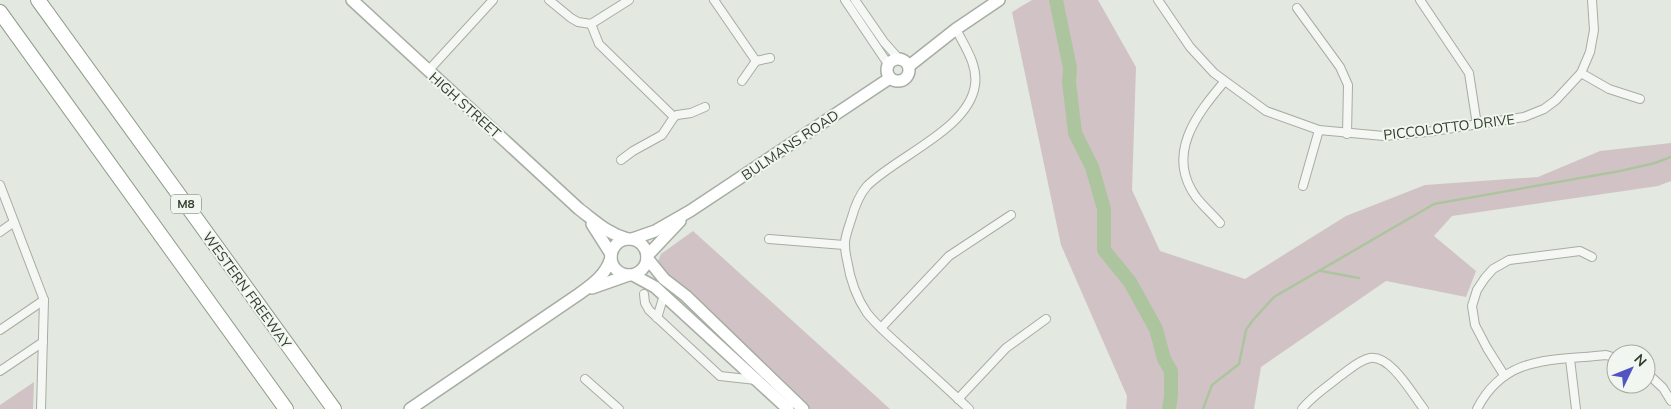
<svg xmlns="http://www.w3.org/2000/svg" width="1671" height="409" viewBox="0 0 1671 409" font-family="Mulish,sans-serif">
<rect width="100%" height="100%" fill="#e3e8e1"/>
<!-- green -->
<g fill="#d1c3c5">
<path d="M1032,0H1098L1136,67L1132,190L1160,251L1245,279L1346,216L1425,185L1538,177L1600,151L1671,143V181L1658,186L1452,216L1434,236L1476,271L1466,297L1386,281L1261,367L1254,409H1126L1127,396L1061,245L1012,12Z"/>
<path d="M693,231L890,409H807L663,272L658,261L661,254Z"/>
<path d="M34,382L33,409H0V405Z"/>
</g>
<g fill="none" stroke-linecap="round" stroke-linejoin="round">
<!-- stream -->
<g stroke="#adc59f" stroke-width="2.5">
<path d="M1321,271L1359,278"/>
<path d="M1203,409L1212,385L1239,364L1246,330L1253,320L1274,297L1434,204L1620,171L1655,163L1671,157"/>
</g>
<!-- river -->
<path stroke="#adc59f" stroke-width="14" d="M1056,0L1070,68L1069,82L1075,133L1092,167L1104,209V250L1130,282L1156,329L1164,359L1171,371V396L1169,409"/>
<!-- street casing -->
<g stroke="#a6aea3" stroke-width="10">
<g id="street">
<path d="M549,0L571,18L578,22L591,24L629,0"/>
<path d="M714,0L756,61"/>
<path d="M845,0L888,64"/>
<path d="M855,0L884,42L899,59"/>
<path d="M1158,0L1190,47L1214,73L1266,111L1319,130L1384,136L1427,132L1524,117L1544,109L1556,100L1581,73L1590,52L1594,30L1592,0"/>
<path d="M1420,0L1469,73L1477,125"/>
<path d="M1297,8L1340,67L1348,85L1347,134"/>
<path d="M591,24L599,44L674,117"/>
<path d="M956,29C965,47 978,65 975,85C969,129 897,156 867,186C859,195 854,209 851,220C845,238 843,242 847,260C850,279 856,297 867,313C879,328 894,340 908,353C928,371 949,390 969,409"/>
<path d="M428,71L493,0"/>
<path d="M1581,73L1609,89L1640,99"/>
<path d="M742,81L756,61L770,58"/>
<path d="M621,160L633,151L662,135L674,117L677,115L691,113L705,107"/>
<path d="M0,185L44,300L41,409"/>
<path d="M1303,186L1319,130"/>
<path d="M1220,223C1212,214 1203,206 1196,197C1165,154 1197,114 1224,82"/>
<path d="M0,232L14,222"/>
<path d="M769,239L844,245"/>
<path d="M644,294L645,303L649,310L720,376L756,380"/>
<path d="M657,318L664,295"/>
<path d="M881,328L949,256L1011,215"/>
<path d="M0,330L44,300"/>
<path d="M1570,359L1576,409"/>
<path d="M0,371L43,342"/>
<path d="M1646,372L1663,388L1671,401"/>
<path d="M1504,375L1487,348L1475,325L1472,306L1477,290L1485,278L1493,269L1509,260L1580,251L1592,257"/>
<path d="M585,379L619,409"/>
<path d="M958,399L1006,348L1046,319"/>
<path d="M1302,409C1312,396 1327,387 1340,376C1349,370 1359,360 1370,358C1391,355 1412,394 1424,409"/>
<path d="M1477,409C1505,354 1553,361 1606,355L1616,358"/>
</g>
</g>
<!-- secondary casing -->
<g stroke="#a6aea3" stroke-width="14">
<g id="secondary">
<path d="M352,0L579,209C595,221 608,234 628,239"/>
<circle cx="898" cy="70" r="11"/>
<path d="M909,66L956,29L999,0"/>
<path d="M592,224L611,254"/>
<circle cx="629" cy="257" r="18"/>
<path d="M632,239L655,231L690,211L890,78"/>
<path d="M647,256L680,221"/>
<path d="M647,258L664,279L686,296L803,409"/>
<path d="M633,275L655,287L788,409"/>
<path d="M592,288L629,275"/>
<path d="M410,409L579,294C593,284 607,274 611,257"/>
</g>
</g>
<!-- highway casing -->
<g stroke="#8f9d8a" stroke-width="16">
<g id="highway">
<path d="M38,0L334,409"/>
<path d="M0,12L286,409"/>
</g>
</g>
<!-- street -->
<use href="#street" stroke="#f4f7f3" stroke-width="8"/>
<!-- secondary -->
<use href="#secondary" stroke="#fff" stroke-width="11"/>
<!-- highway -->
<use href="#highway" stroke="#fff" stroke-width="14"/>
</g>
<g text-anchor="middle" stroke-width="4" stroke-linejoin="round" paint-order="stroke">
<!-- shield labels -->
<rect fill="#f2f6f0" stroke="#6a7566" stroke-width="1" x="171" y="194.5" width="30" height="19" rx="4"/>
<g font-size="12" font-weight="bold" fill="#303e2b">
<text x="186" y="208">M8</text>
</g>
<!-- street labels -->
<g font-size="14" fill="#303e2b" stroke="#f2f6f0">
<text transform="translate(465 105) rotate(42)" y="5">HIGH STREET</text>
<text transform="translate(1449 127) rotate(-7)" y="5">PICCOLOTTO DRIVE</text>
<text transform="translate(790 145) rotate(-34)" y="5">BULMANS ROAD</text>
<text transform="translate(247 290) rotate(54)" y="5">WESTERN FREEWAY</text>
</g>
</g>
<!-- north arrow -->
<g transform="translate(1631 369) rotate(47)"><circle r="24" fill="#f2f6f0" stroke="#a4aca1"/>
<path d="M0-4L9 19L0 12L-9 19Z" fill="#5255c1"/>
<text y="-8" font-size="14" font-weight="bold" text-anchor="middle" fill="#303e2b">N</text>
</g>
</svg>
